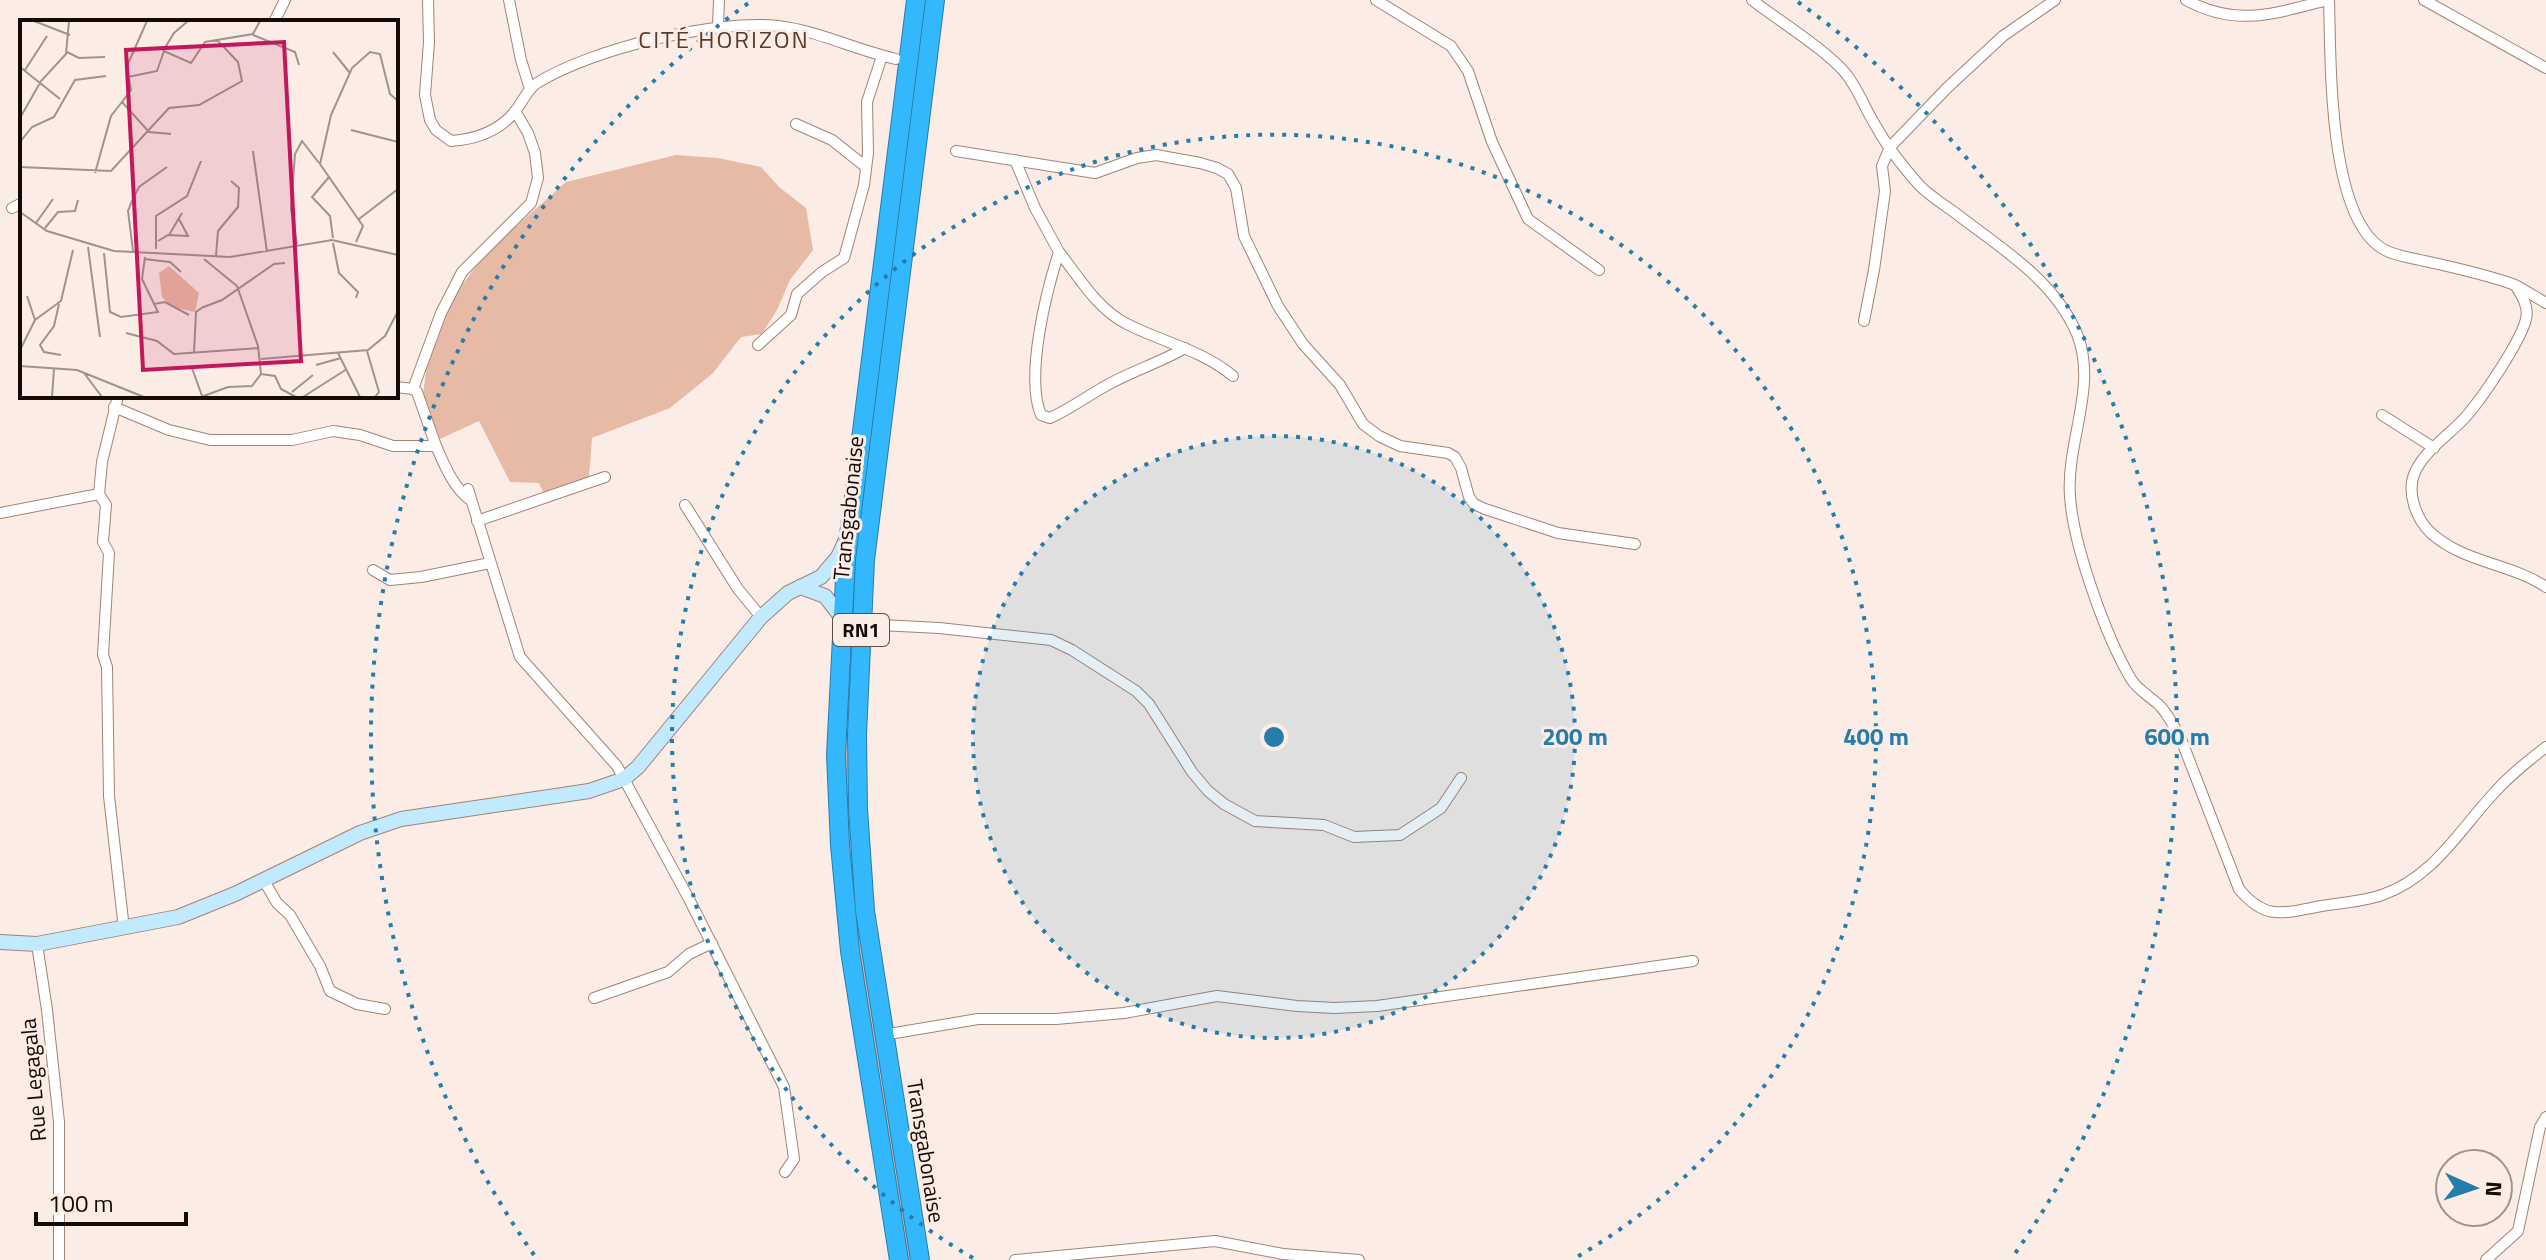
<svg xmlns="http://www.w3.org/2000/svg" width="2546" height="1260" viewBox="0 0 2546 1260" font-family="'Titillium Web',sans-serif">
<rect width="100%" height="100%" fill="#fbede6"/>
<!-- green -->
<g fill="#e7baa5">
<path d="M922,0H928L856,582L849,738L862,950L912,1260H906L852,913L843,739L850,581Z"/>
<path d="M676,155L718,158L761,167L779,187L806,208L813,250L790,280L777,310L762,334L741,337L713,373L670,408L592,438L589,477L543,492L539,483L510,482L479,421L440,439L423,394L427,366L453,297L486,253L566,182Z"/>
</g>
<g fill="none" stroke-linecap="round" stroke-linejoin="round">
<!-- street casing -->
<g stroke="#a38373" stroke-width="12">
<g id="street">
<path d="M428,0L429,42L425,95L430,120L436,130L451,141C479,139 503,130 519,106C524,98 529,88 537,83C591,49 716,19 778,26C819,31 856,50 896,59"/>
<path d="M509,0L521,60L530,89"/>
<path d="M1376,0L1451,46L1468,71L1492,142L1528,219L1599,270"/>
<path d="M1752,0C1778,20 1828,51 1847,75C1859,91 1866,111 1877,128C1888,148 1905,169 1920,186C1930,196 1943,204 1954,212C1999,247 2054,279 2077,334C2098,386 2066,442 2070,496C2073,545 2106,637 2131,679C2137,689 2149,696 2158,704C2168,713 2174,727 2181,739L2239,889C2264,919 2280,914 2316,907C2337,903 2362,902 2382,895C2434,877 2460,829 2495,792C2510,775 2528,761 2546,747"/>
<path d="M2186,0C2238,28 2275,13 2328,0"/>
<path d="M2329,0C2331,58 2327,220 2385,250C2396,256 2408,257 2420,260C2452,267 2485,274 2515,285C2522,296 2529,306 2526,319C2521,341 2484,395 2469,413C2453,433 2426,448 2415,472C2406,492 2416,519 2431,533C2464,563 2510,563 2546,587"/>
<path d="M2424,0L2546,68"/>
<path d="M274,22L285,0"/>
<path d="M718,25L719,0"/>
<path d="M796,124L832,140L866,167"/>
<path d="M956,151L1095,173L1137,158L1156,155L1200,163L1217,168L1228,174L1236,188L1244,236L1278,306L1303,344L1340,385L1363,424L1379,436L1400,446L1448,453L1455,457L1461,468L1469,497L1474,504L1485,509L1558,533L1635,544"/>
<path d="M1015,160L1035,208L1059,252C1046,292 1025,377 1041,415L1050,418C1072,408 1090,394 1111,383C1135,370 1161,362 1185,348"/>
<path d="M12,208L22,203"/>
<path d="M1059,252C1079,277 1097,309 1127,324C1162,342 1202,350 1233,376"/>
<path d="M2517,286L2546,303"/>
<path d="M1864,321L1874,270L1885,191L1882,166L1890,147L1948,87L2003,36L2055,0"/>
<path d="M758,345L791,315L797,294L822,272L844,258L864,185L868,153L867,102L882,56"/>
<path d="M396,387L413,389L417,392L436,446"/>
<path d="M413,389L441,313L462,272L531,203L538,178L535,153L528,133L515,111"/>
<path d="M118,396L102,462L99,494L106,505L103,542L109,553L103,655L107,667L109,796L124,929"/>
<path d="M114,407L169,430L210,440H292L333,431L360,435L393,446H436C444,464 453,487 469,499"/>
<path d="M2382,415L2434,448"/>
<path d="M468,489L520,657L617,766L624,779L689,899L784,1087L794,1159L785,1172"/>
<path d="M685,505L738,589L761,617"/>
<path d="M0,513L99,494"/>
<path d="M477,521L605,477"/>
<path d="M373,570L390,580L421,577L490,563"/>
<path d="M861,624L939,628L1051,640L1072,650L1136,691L1149,704L1192,772L1208,791L1224,804L1255,821L1324,825L1354,837L1400,835L1441,808L1461,778"/>
<path d="M263,879L277,903L290,915L320,966L330,991L357,1004L385,1009"/>
<path d="M37,944L47,1010L59,1122V1260"/>
<path d="M594,998L668,972L689,954L712,943"/>
<path d="M883,1035L978,1019H1056L1124,1013L1217,996L1297,1006L1335,1008L1377,1006L1693,961"/>
<path d="M1015,1260L1215,1241L1283,1254L1359,1260"/>
<path d="M2486,1260L2518,1231L2540,1127L2546,1117"/>
</g>
</g>
<!-- secondary casing -->
<g stroke="#a38373" stroke-width="16">
<g id="secondary">
<path d="M800,587L825,596L842,618"/>
<path d="M0,942L37,944L178,917L235,894L360,833L401,819L589,791L624,779L638,767L761,617L788,593L821,577L838,557L845,542"/>
</g>
</g>
<!-- highway casing -->
<g stroke="#2a7ba7" stroke-width="20">
<g id="highway">
<path d="M899,1260L850,951L840,845L836,755L846,559L916,0"/>
<path d="M920,1260L865,911L858,809L857,734L865,560L935,0"/>
</g>
</g>
<!-- street -->
<use href="#street" stroke="#fff" stroke-width="10"/>
<!-- secondary -->
<use href="#secondary" stroke="#c2eafe" stroke-width="14"/>
<!-- highway -->
<use href="#highway" stroke="#34b8fd" stroke-width="18"/>
</g>
<!-- distance rings -->
<circle cx="1274" cy="737" r="301" fill="#247dab" fill-opacity=".12"/>
<g fill="none" stroke="#247dab" stroke-width="4" stroke-dasharray="4 8">
<circle cx="1274" cy="737" r="301"/>
<path d="M973 1258A602 602 0 1 1 1575 1258"/>
<path d="M534 1255A903 903 0 0 1 750 2M1798 2A903 903 0 0 1 2014 1255"/>
</g>
<g text-anchor="middle" stroke-width="6" stroke-linejoin="round" paint-order="stroke">
<!-- shield labels -->
<rect fill="#fbede6" stroke="#5b4f49" stroke-width="2" x="833" y="614" width="56" height="32" rx="6"/>
<g font-size="20" font-weight="bold" fill="#160b06">
<text x="861" y="637">RN1</text>
</g>
<!-- street labels -->
<g font-size="22" fill="#160b06" stroke="#fbede6">
<text transform="translate(848 508) rotate(-84)" y="8">Transgabonaise</text>
<text transform="translate(33 1080) rotate(-95)" y="8">Rue Legagala</text>
<text transform="translate(926 1151) rotate(81)" y="8">Transgabonaise</text>
</g>
<!-- neighbourhood labels -->
<g font-size="24" letter-spacing="2" fill="#573c2e" stroke="#fbede6">
<text x="724" y="48">CITÉ HORIZON</text>
</g>
</g>
<!-- overview -->
<g transform="translate(20 20)">
<rect width="378" height="378" fill="#fbede6"/>
<path d="M149,246L179,273L175,292L152,287L142,277L139,253Z" fill="#e7baa5"/>
<path fill="none" stroke="#9f938c" stroke-width="2" d="M14,1L50,15M127,1L107,46L111,70L102,82L129,112L151,114M233,15L275,32L279,45M143,31L154,13L168,1M47,32L59,38L85,37M313,32L330,53M0,47L40,79M5,50L27,16M108,57L137,51L144,31L171,43L185,22L233,14L240,1M0,98L21,61L46,34L49,1M331,110L378,122M0,122L12,107L34,97L55,60L86,56M233,131L247,232M0,147L91,151L149,88L179,85L222,61L218,42L197,20M75,153L91,96L102,82M309,157L292,177L310,196L313,218M0,192L27,211L94,231L210,237L312,220L378,235M339,199L378,169M16,203L33,179M25,208L38,192L55,191L58,180M149,215L162,193M138,221L148,215L168,216L159,199M336,222L343,206L300,144L311,95L332,48L350,32L360,34L370,74L378,81M313,223L319,253L338,272L336,278M277,224L271,189L275,134L282,121L299,143M68,227L80,317M136,229V196L167,176L181,141M113,231L108,191L112,181L119,167L147,147M84,233L90,292L101,297L138,292L122,259L125,237M196,236L198,211L218,187L219,168L211,161M124,239L150,242L161,252M7,276L15,300M39,284L34,306L20,325L24,332L41,335M134,284L145,282L169,295M181,288L202,280L254,244L265,243M106,313L137,321L154,334L239,328M0,330L15,300L41,281L53,230M347,331L359,372L355,377M174,333L176,292L183,287M318,333L340,377M241,339L348,330L365,316L378,291M296,345L321,338M0,346L57,350L124,377M172,348L182,376M64,353L82,377M241,354L255,356L261,369L276,377M272,372L293,355M32,377L34,349M181,377L208,367L232,366L241,354L238,326L217,266L184,239M283,377L327,349"/>
<path fill="#c2185b" fill-opacity="0.15" stroke="#c2185b" stroke-width="4" d="M264,22L281,341L123,350L106,30Z"/>
<rect width="378" height="378" fill="none" stroke="#160b06" stroke-width="4"/>
</g>
<circle cx="1274" cy="737" r="12" fill="#247dab" stroke="#fbede6" stroke-width="4"/>
<g font-size="24" text-anchor="middle" font-weight="bold" fill="#247dab" stroke="#fbede6" stroke-width="6" stroke-linejoin="round" paint-order="stroke">
<text x="1575" y="745">200 m</text>
<text x="1876" y="745">400 m</text>
<text x="2177" y="745">600 m</text>
</g>
<!-- north arrow -->
<g transform="translate(2474 1188) rotate(93)"><circle r="38" fill="#fbede6" stroke="#9f938c" stroke-width="2"/>
<path d="M0-6L14 30L0 20L-14 30Z" fill="#247dab"/>
<text y="-12" font-size="22" font-weight="bold" text-anchor="middle" fill="#160b06">N</text>
</g>
<!-- scale -->
<path d="M36 1212v12h150v-12" fill="none" stroke="#160b06" stroke-width="4"/>
<text x="48" y="1212" font-size="24" fill="#160b06" stroke="#fbede6" stroke-width="6" paint-order="stroke">100 m</text>
</svg>
